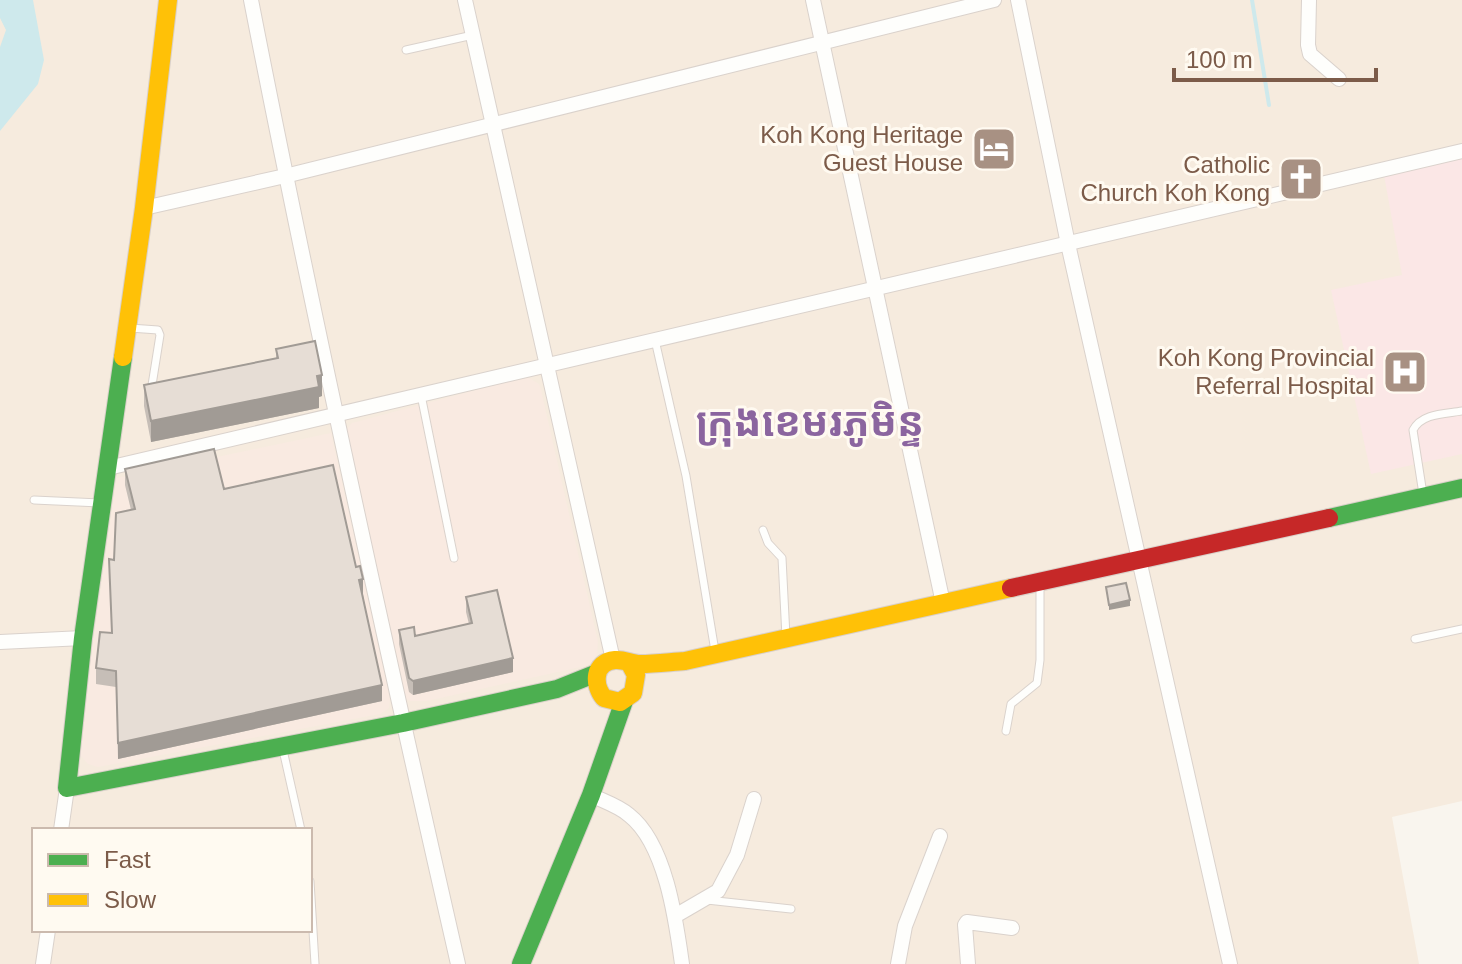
<svg xmlns="http://www.w3.org/2000/svg" width="1462" height="964" viewBox="0 0 1462 964" font-family="Helvetica,'Noto Sans Khmer',sans-serif">
<rect width="100%" height="100%" fill="#f9f5ee"/>
<!-- residential -->
<path fill="#f6ebde" fill-rule="evenodd" d="M0,0H1462V801L1392,817L1419,964H0ZM34,830H310V930H34Z"/>
<!-- commercial -->
<g fill="#f9eae1">
<path d="M529,378L539,384L541,390L598,642L597,653L592,663L585,666L427,701H410L402,697L347,429L352,423L514,380Z"/>
<path d="M331,433L390,698L389,708L380,714L98,767L88,764L80,755L79,742L117,478Z"/>
</g>
<!-- medical -->
<path fill="#fbe7e6" d="M1462,158V454L1371,474L1331,290L1402,275L1384,175Z"/>
<!-- water -->
<path fill="#cee9ec" d="M0,0H33L44,60L38,84L0,131V47L6,30L0,18Z"/>
<g fill="none" stroke-linecap="round" stroke-linejoin="round">
<!-- stream -->
<path stroke="#cee9ec" stroke-width="4" d="M1252,0L1269,105"/>
<!-- lane casing -->
<g stroke="#dad2cc" stroke-width="9">
<g id="lane">
<path d="M406,50L473,35"/>
<path d="M130,328L158,330L160,335L152,385"/>
<path d="M655,340L686,476L715,651"/>
<path d="M421,395L454,558"/>
<path d="M1423,494L1413,430C1422,413 1445,414 1462,411"/>
<path d="M34,500L100,503"/>
<path d="M763,530L768,543L782,558L786,637"/>
<path d="M1415,639L1462,629"/>
<path d="M1006,731L1011,704L1037,683L1040,660V584"/>
<path d="M283,750L301,830"/>
<path d="M310,881L315,964"/>
<path d="M707,900L791,909"/>
</g>
</g>
<!-- street casing -->
<g stroke="#dad2cc" stroke-width="16">
<g id="street">
<path d="M251,0C314,323 385,644 458,964"/>
<path d="M465,0L613,660"/>
<path d="M813,0L943,603"/>
<path d="M1018,0L1068,244L1230,964"/>
<path d="M1309,0L1308,45L1310,54L1339,79"/>
<path d="M144,208L285,176L994,0"/>
<path d="M108,468L1462,151"/>
<path d="M0,642L83,638"/>
<path d="M591,795C603,801 619,806 629,815C666,844 676,921 682,964"/>
<path d="M61,830L67,788"/>
<path d="M675,916L718,891L737,855L754,799"/>
<path d="M43,964L48,930"/>
<path d="M898,964L905,926L940,836"/>
<path d="M968,964L965,925L967,922L1012,928"/>
</g>
</g>
<!-- fast casing -->
<g stroke="#d9d0c9" stroke-width="20">
<g id="fast">
<path d="M123,357L83,638L67,788L403,723L557,689L597,673"/>
<path d="M1329,518L1462,488"/>
<path d="M521,964L591,795L624,701"/>
</g>
</g>
<!-- slow casing -->
<g stroke="#d9d0c9" stroke-width="20">
<g id="slow">
<path d="M123,357L144,208L168,0"/>
<path d="M630,664L636,675L633,693L620,702L604,698C593,685 593,662 615,660C624,659 631,664 640,664C655,664 670,662 685,661L1011,588"/>
</g>
</g>
<!-- jam casing -->
<g stroke="#d9d0c9" stroke-width="20">
<path id="jam" d="M1011,588L1329,518"/>
</g>
<!-- lane -->
<use href="#lane" stroke="#fefefc" stroke-width="7"/>
<!-- street -->
<use href="#street" stroke="#fefefc" stroke-width="14"/>
<!-- fast -->
<use href="#fast" stroke="#4caf50" stroke-width="18"/>
<!-- slow -->
<use href="#slow" stroke="#ffc107" stroke-width="18"/>
<!-- jam -->
<use href="#jam" stroke="#c62828" stroke-width="18"/>
</g>
<!-- wall -->
<g fill="#c6beb7">
<path d="M276,349L322,396L319,397V408L151,442L144,406V385L276,358Z"/>
<path d="M125,469L224,489L363,595L382,701L118,759L116,687L96,684V668L112,633L109,559L114,560L131,510L125,485Z"/>
<path d="M466,597L513,672L413,695L409,692L399,644V630L415,636L469,624L466,612Z"/>
</g>
<!-- shaded-wall -->
<g fill="#a19b95">
<path d="M322,375V396L319,397V408L151,442V421Z"/>
<path d="M363,579V595L359,596V580Z"/>
<path d="M1130,600V606L1109,610V605Z"/>
<path d="M513,658V672L413,695V681Z"/>
<path d="M382,685V701L118,759V743Z"/>
</g>
<!-- building -->
<g fill="#e6ddd5" stroke="#a19b95" stroke-width="2">
<path d="M315,341L322,375L317,376L319,387L151,421L144,385L278,358L276,349Z"/>
<path d="M214,449L224,489L333,465L356,567L360,566L363,579L359,580L382,685L118,743L116,671L96,668L100,632L112,633L109,559L114,560L116,513L135,509L125,469Z"/>
<path d="M1126,583L1130,600L1109,605L1106,587Z"/>
<path d="M497,590L513,658L413,681L409,678L399,630L414,627L415,636L472,623L466,597Z"/>
</g>
<!-- icons -->
<defs>
<g id="hotel-square" transform="scale(2.3)"><rect x="-9" y="-9" width="18" height="18" rx="4" fill="#a89183" stroke="#fffaf1"/><path d="M-6-4.5h1.5V1H6V5H4.5V3h-9V5H-6ZM-4 0a1.8 1.8 0 1 1 3.6 0ZM.5 0V-2.5h3Q6-2.5 6 0Z" fill="#fff"/></g>
<g id="church-square" transform="scale(2.3)"><rect x="-9" y="-9" width="18" height="18" rx="4" fill="#a89183" stroke="#fffaf1"/><path d="M-1.2-6h2.4v3.5h3.3v2.4h-3.3V6h-2.4V-.1h-3.3v-2.4h3.3Z" fill="#fff"/></g>
<g id="hospital-square" transform="scale(2.3)"><rect x="-9" y="-9" width="18" height="18" rx="4" fill="#a89183" stroke="#fffaf1"/><path d="M-5-5h3v3.5h4V-5h3V5h-3V1.5h-4V5h-3Z" fill="#fff"/></g>
</defs>
<g fill-rule="evenodd">
<use href="#hotel-square" x="994" y="149"/>
<use href="#church-square" x="1301" y="179"/>
<use href="#hospital-square" x="1405" y="372"/>
</g>
<g text-anchor="middle" stroke-width="6" stroke-linejoin="round" paint-order="stroke">
<!-- poi labels -->
<g font-size="24" fill="#7c5b49" stroke="#fffaf1" text-anchor="end">
<text x="963" y="143">Koh Kong Heritage<tspan x="963" dy="28">Guest House</tspan></text>
<text x="1270" y="173">Catholic<tspan x="1270" dy="28">Church Koh Kong</tspan></text>
<text x="1374" y="366">Koh Kong Provincial<tspan x="1374" dy="28">Referral Hospital</tspan></text>
</g>
<!-- town labels -->
<g font-size="40" font-weight="bold" fill="#8b659f" stroke="#fffaf1">
<text x="810" y="436">ក្រុងខេមរភូមិន្ទ</text>
</g>
</g>
<!-- legend -->
<rect x="32" y="828" width="280" height="104" fill="#fffaf1" stroke="#cbbaae" stroke-width="2"/>
<rect x="48" y="854" width="40" height="12" fill="#4caf50" stroke="#cbbaae" stroke-width="2"/>
<text x="104" y="868" font-size="24" fill="#7c5b49">Fast</text>
<rect x="48" y="894" width="40" height="12" fill="#ffc107" stroke="#cbbaae" stroke-width="2"/>
<text x="104" y="908" font-size="24" fill="#7c5b49">Slow</text>
<!-- scale -->
<path d="M1174 68v12h202v-12" fill="none" stroke="#7c5b49" stroke-width="4"/>
<text x="1186" y="68" font-size="24" fill="#7c5b49" stroke="#fffaf1" stroke-width="6" paint-order="stroke">100 m</text>
</svg>
